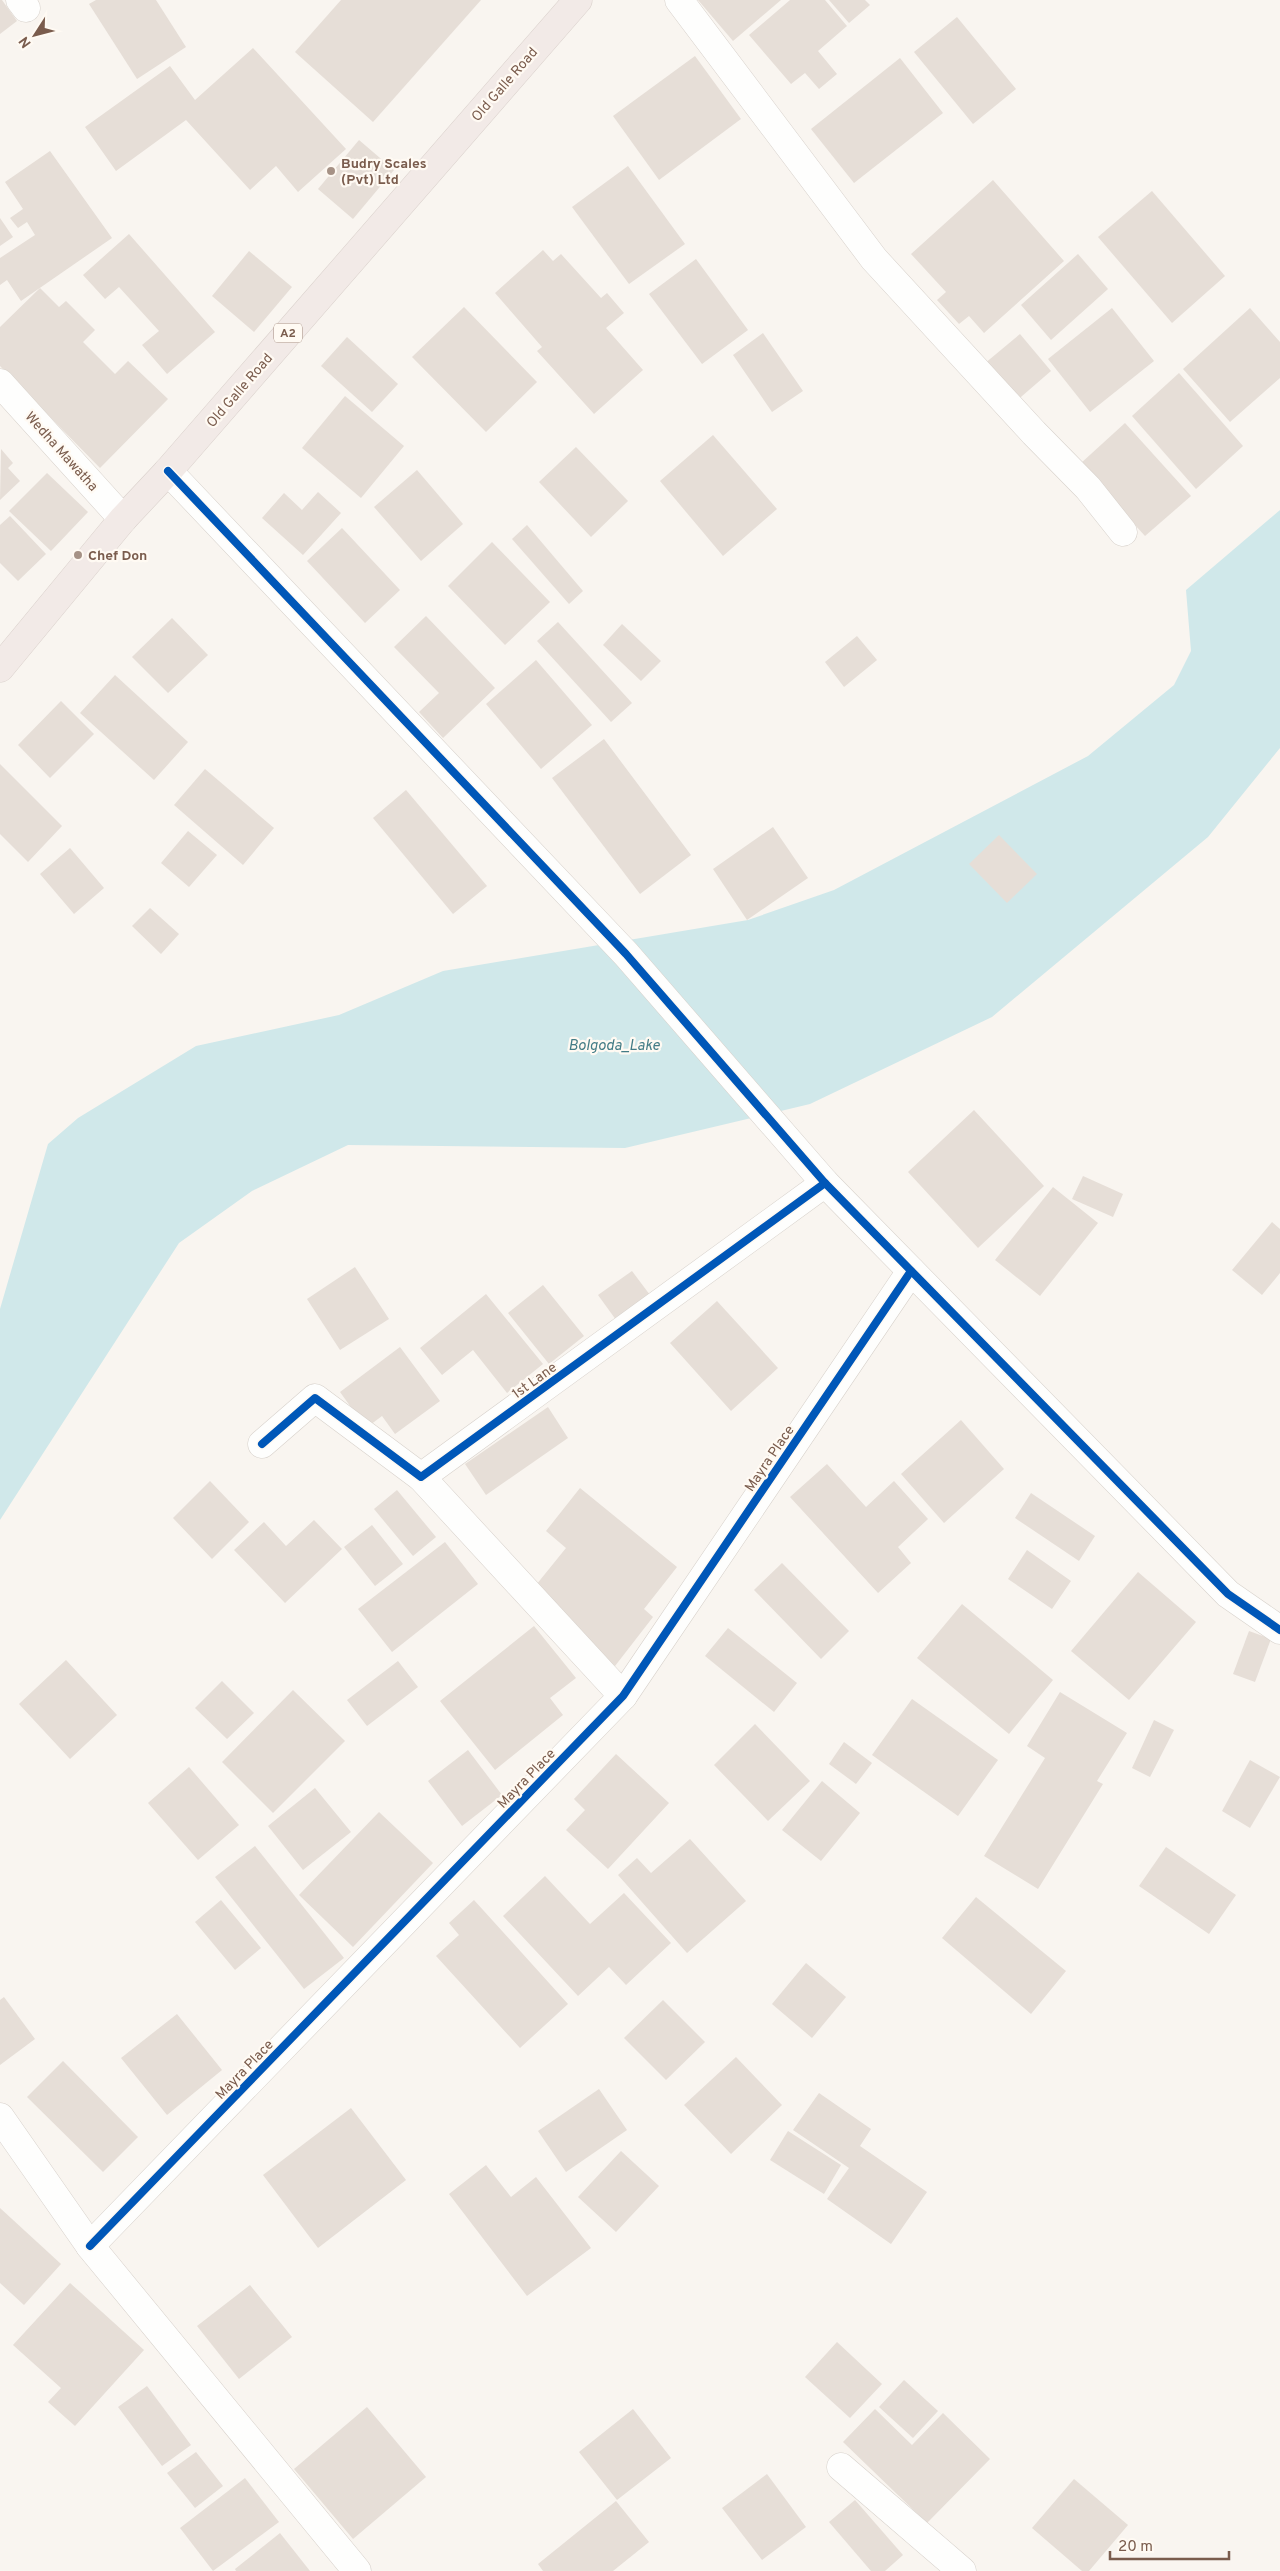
<svg xmlns="http://www.w3.org/2000/svg" width="1280" height="2571" viewBox="0 0 1280 2571" font-family="Overpass,sans-serif">
<rect width="100%" height="100%" fill="#f9f5f0"/>
<!-- water -->
<path fill="#d0e8ea" d="M1280,510V748L1208,837L992,1017L810,1104L625,1148L348,1145L252,1191L179,1243L0,1520V1309L48,1144L78,1118L196,1046L339,1015L443,971L748,920L834,890L1088,756L1174,685L1191,651L1186,590Z"/>
<!-- building -->
<g fill="#e6ded7">
<path d="M0,0H2L17,21L0,34Z"/>
<path d="M96,0H156L186,47L137,79L89,4Z"/>
<path d="M341,0H481L373,122L295,52Z"/>
<path d="M698,0H781L733,41Z"/>
<path d="M790,0H825L847,26L818,51L837,74L819,89L805,73L791,84L749,35Z"/>
<path d="M829,0H865L870,5L849,23Z"/>
<path d="M957,17L1016,89L973,124L914,52Z"/>
<path d="M253,48L346,149L298,192L276,166L250,190L186,120L116,171L85,127L170,66L195,100Z"/>
<path d="M695,56L741,119L659,180L613,116Z"/>
<path d="M900,58L943,113L854,183L811,129Z"/>
<path d="M359,140L394,170L353,219L318,189Z"/>
<path d="M50,151L112,238L21,301L7,280L0,285V258L35,235L27,222L18,228L10,218L23,209L5,182Z"/>
<path d="M628,166L685,244L629,284L572,207Z"/>
<path d="M993,180L1064,261L984,333L969,316L959,324L937,300L946,292L911,254Z"/>
<path d="M1152,191L1225,276L1172,323L1098,237Z"/>
<path d="M0,218L13,237L0,246Z"/>
<path d="M129,234L215,332L167,374L142,345L159,331L119,287L105,299L83,275Z"/>
<path d="M543,250L553,261L561,254L601,298L607,293L624,313L606,328L643,370L594,414L537,351L542,347L495,293Z"/>
<path d="M249,251L292,287L254,332L212,296Z"/>
<path d="M1078,254L1108,289L1051,340L1021,305Z"/>
<path d="M696,259L748,330L702,364L649,294Z"/>
<path d="M40,288L59,307L66,301L95,330L83,342L115,374L128,361L168,399L100,468L0,366V327Z"/>
<path d="M464,307L537,382L486,432L412,357Z"/>
<path d="M1112,308L1154,361L1090,412L1048,359Z"/>
<path d="M1250,308L1280,342V378L1230,422L1183,369Z"/>
<path d="M763,333L803,391L772,412L733,355Z"/>
<path d="M1020,334L1051,371L1015,402L984,364Z"/>
<path d="M347,337L398,384L372,412L321,366Z"/>
<path d="M1179,373L1243,446L1196,489L1132,416Z"/>
<path d="M345,396L404,446L361,498L302,448Z"/>
<path d="M1125,423L1191,496L1145,536L1080,464Z"/>
<path d="M713,435L777,509L723,556L660,481Z"/>
<path d="M576,447L628,501L591,537L539,482Z"/>
<path d="M1,449L13,463L8,468L20,481L0,500Z"/>
<path d="M417,470L463,524L421,561L374,507Z"/>
<path d="M47,473L88,512L51,551L9,511Z"/>
<path d="M318,492L341,513L303,555L262,518L284,493L302,510Z"/>
<path d="M10,516L46,554L18,581L0,563V525Z"/>
<path d="M527,525L583,591L569,604L512,539Z"/>
<path d="M342,528L400,590L365,623L307,561Z"/>
<path d="M492,542L550,602L505,645L448,586Z"/>
<path d="M426,616L495,688L443,738L419,712L439,693L394,647Z"/>
<path d="M172,618L208,655L168,693L132,657Z"/>
<path d="M558,622L632,703L611,722L537,641Z"/>
<path d="M622,624L661,661L641,681L603,645Z"/>
<path d="M857,636L877,660L844,687L825,662Z"/>
<path d="M536,660L592,725L541,769L486,704Z"/>
<path d="M115,675L188,742L154,780L80,713Z"/>
<path d="M61,701L94,734L50,778L18,745Z"/>
<path d="M604,739L691,855L640,894L552,778Z"/>
<path d="M0,764L62,826L28,862L0,834Z"/>
<path d="M205,769L274,828L243,865L174,805Z"/>
<path d="M406,790L487,886L453,914L373,818Z"/>
<path d="M773,827L808,878L747,920L713,869Z"/>
<path d="M188,831L217,855L189,887L161,863Z"/>
<path d="M999,835L1037,874L1007,903L969,864Z"/>
<path d="M70,848L104,888L74,914L40,874Z"/>
<path d="M150,908L179,934L161,954L132,926Z"/>
<path d="M974,1110L1044,1186L978,1248L908,1172Z"/>
<path d="M1083,1176L1123,1194L1113,1217L1072,1199Z"/>
<path d="M1053,1187L1098,1223L1040,1296L995,1260Z"/>
<path d="M1272,1222L1280,1229V1273L1262,1295L1232,1270Z"/>
<path d="M355,1267L389,1319L340,1350L307,1299Z"/>
<path d="M632,1271L653,1299L619,1324L598,1295Z"/>
<path d="M543,1285L584,1336L549,1364L508,1313Z"/>
<path d="M486,1294L543,1364L507,1393L473,1350L442,1375L420,1348Z"/>
<path d="M717,1301L778,1368L731,1411L670,1343Z"/>
<path d="M400,1347L440,1401L395,1434L382,1416L366,1428L340,1392Z"/>
<path d="M548,1407L568,1438L486,1495L465,1464Z"/>
<path d="M961,1420L1004,1469L944,1523L901,1474Z"/>
<path d="M827,1464L866,1507L894,1481L928,1519L898,1547L911,1563L878,1593L790,1497Z"/>
<path d="M210,1481L249,1522L212,1559L173,1518Z"/>
<path d="M580,1488L677,1567L644,1609L653,1617L615,1666L573,1632L532,1590L566,1548L546,1531Z"/>
<path d="M397,1490L436,1537L413,1556L374,1509Z"/>
<path d="M1031,1493L1095,1536L1079,1561L1015,1518Z"/>
<path d="M314,1520L342,1549L285,1603L234,1550L264,1522L286,1546Z"/>
<path d="M372,1525L403,1564L375,1586L344,1547Z"/>
<path d="M445,1542L478,1584L392,1652L358,1609Z"/>
<path d="M1027,1550L1071,1581L1052,1609L1008,1579Z"/>
<path d="M782,1563L849,1631L821,1659L754,1590Z"/>
<path d="M1138,1572L1196,1622L1129,1700L1071,1651Z"/>
<path d="M962,1604L1053,1680L1009,1734L917,1658Z"/>
<path d="M534,1626L576,1678L550,1698L563,1715L495,1770L440,1701Z"/>
<path d="M728,1628L797,1683L774,1712L705,1656Z"/>
<path d="M1249,1631L1271,1639L1255,1682L1233,1674Z"/>
<path d="M66,1660L117,1715L70,1759L19,1704Z"/>
<path d="M398,1661L418,1687L367,1726L347,1700Z"/>
<path d="M222,1681L254,1713L227,1739L195,1708Z"/>
<path d="M293,1690L345,1741L273,1813L222,1762Z"/>
<path d="M1060,1692L1127,1733L1097,1781L1103,1784L1038,1889L984,1856L1045,1758L1027,1746Z"/>
<path d="M912,1699L998,1760L958,1816L872,1755Z"/>
<path d="M1154,1720L1174,1730L1150,1777L1132,1768Z"/>
<path d="M755,1724L810,1781L768,1821L714,1765Z"/>
<path d="M844,1742L872,1763L856,1784L829,1764Z"/>
<path d="M468,1750L502,1795L462,1826L428,1781Z"/>
<path d="M616,1754L669,1803L608,1869L566,1830L585,1810L574,1799Z"/>
<path d="M1250,1760L1280,1777L1250,1828L1222,1811Z"/>
<path d="M189,1767L239,1825L198,1860L148,1803Z"/>
<path d="M822,1781L860,1813L821,1861L782,1830Z"/>
<path d="M315,1788L351,1832L303,1870L268,1826Z"/>
<path d="M379,1812L433,1863L353,1947L299,1895Z"/>
<path d="M690,1839L746,1901L687,1953L618,1875L637,1858L651,1873Z"/>
<path d="M255,1846L344,1958L304,1989L215,1877Z"/>
<path d="M1166,1847L1236,1895L1209,1934L1139,1886Z"/>
<path d="M545,1876L590,1924L624,1893L671,1943L626,1985L609,1967L578,1996L503,1916Z"/>
<path d="M976,1897L1066,1971L1031,2014L942,1938Z"/>
<path d="M221,1900L261,1948L235,1970L195,1922Z"/>
<path d="M474,1900L568,2004L520,2048L436,1956L459,1935L449,1923Z"/>
<path d="M806,1963L846,1997L812,2038L772,2004Z"/>
<path d="M4,1997L35,2039L0,2065V2000Z"/>
<path d="M663,2000L705,2042L666,2080L624,2038Z"/>
<path d="M177,2014L222,2070L167,2115L121,2058Z"/>
<path d="M736,2057L782,2105L731,2154L684,2105Z"/>
<path d="M63,2061L138,2137L103,2172L27,2097Z"/>
<path d="M599,2089L627,2130L566,2172L538,2131Z"/>
<path d="M819,2093L871,2129L860,2146L927,2192L891,2244L827,2199L849,2168L793,2130Z"/>
<path d="M351,2108L406,2180L318,2248L263,2175Z"/>
<path d="M788,2131L841,2165L824,2194L770,2160Z"/>
<path d="M621,2151L659,2186L616,2232L578,2197Z"/>
<path d="M486,2165L511,2197L536,2177L591,2248L527,2296L449,2194Z"/>
<path d="M0,2208L61,2264L24,2305L0,2283Z"/>
<path d="M70,2283L144,2350L75,2426L48,2402L61,2388L13,2345Z"/>
<path d="M250,2285L292,2337L239,2379L197,2326Z"/>
<path d="M837,2342L882,2384L850,2418L805,2377Z"/>
<path d="M904,2380L938,2411L913,2438L879,2407Z"/>
<path d="M147,2386L191,2445L162,2466L118,2407Z"/>
<path d="M367,2407L426,2477L353,2539L294,2469Z"/>
<path d="M633,2409L671,2458L617,2500L579,2452Z"/>
<path d="M875,2409L912,2445L943,2413L990,2459L927,2523L843,2442Z"/>
<path d="M196,2452L223,2486L195,2508L167,2473Z"/>
<path d="M767,2474L806,2527L762,2560L722,2508Z"/>
<path d="M245,2478L279,2522L213,2571L180,2528Z"/>
<path d="M1074,2479L1128,2525L1089,2571H1082L1032,2528Z"/>
<path d="M855,2500L903,2555L885,2571H871L829,2522Z"/>
<path d="M616,2501L649,2542L613,2571H543L538,2564Z"/>
<path d="M280,2533L310,2571H236L235,2569Z"/>
</g>
<g fill="none" stroke-linecap="round" stroke-linejoin="round">
<!-- street casing -->
<g stroke="#d7d1cb" stroke-width="29">
<g id="street">
<path d="M20,0L26,8"/>
<path d="M679,0L874,259L1034,433L1088,488L1123,532"/>
<path d="M0,383L123,519"/>
<path d="M168,471L626,954L825,1183L1228,1594L1280,1630"/>
<path d="M262,1444L315,1398L421,1477L825,1183"/>
<path d="M421,1477L623,1696"/>
<path d="M0,2117L90,2246L357,2571"/>
<path d="M90,2246L623,1696L911,1271"/>
<path d="M841,2467L962,2571"/>
</g>
</g>
<!-- highway casing -->
<g stroke="#dad1cc" stroke-width="29">
<path id="highway" d="M0,668L123,519L168,471L578,0"/>
</g>
<!-- street -->
<use href="#street" stroke="#fefefd" stroke-width="28"/>
<!-- highway -->
<use href="#highway" stroke="#f2eae7" stroke-width="28"/>
<!-- cycleway casing -->
<g stroke="#fffaf3" stroke-width="11">
<g id="cycleway">
<path d="M168,471L626,954L825,1183L1228,1594L1280,1630"/>
<path d="M262,1444L315,1398L421,1477L825,1183"/>
<path d="M90,2246L623,1696L911,1271"/>
</g>
</g>
<!-- cycleway -->
<use href="#cycleway" stroke="#0057b8" stroke-width="8"/>
</g>
<!-- markers -->
<g fill="#a69286" stroke="#fffaf3" stroke-width="2">
<circle cx="331" cy="171" r="5"/>
<circle cx="78" cy="555" r="5"/>
</g>
<g text-anchor="middle" stroke-width="4.5" stroke-linejoin="round" paint-order="stroke">
<!-- shield labels -->
<rect fill="#fffaf3" stroke="#a28b7f" stroke-width="1" x="274" y="323.5" width="28" height="19" rx="4"/>
<g font-size="12" font-weight="bold" fill="#7a5c4d">
<text x="288" y="337">A2</text>
</g>
<!-- street labels -->
<g font-size="14" fill="#7a5c4d" stroke="#fffaf3">
<text transform="translate(504 84) rotate(-49)" y="5">Old Galle Road</text>
<text transform="translate(239 390) rotate(-49)" y="5">Old Galle Road</text>
<text transform="translate(62 451) rotate(48)" y="5">Wedha Mawatha</text>
<text transform="translate(534 1380) rotate(-36)" y="5">1st Lane</text>
<text transform="translate(769 1458) rotate(-56)" y="5">Mayra Place</text>
<text transform="translate(526 1778) rotate(-46)" y="5">Mayra Place</text>
<text transform="translate(244 2069) rotate(-46)" y="5">Mayra Place</text>
</g>
<!-- poi labels -->
<g font-size="14" font-weight="bold" fill="#7a5c4d" stroke="#fffaf3" text-anchor="start">
<text x="341" y="168">Budry Scales<tspan x="341" dy="16">(Pvt) Ltd</tspan></text>
<text x="88" y="560">Chef Don</text>
</g>
<!-- water labels -->
<g font-size="15" font-style="italic" fill="#437c86" stroke="#fffaf3">
<text x="614" y="1050">Bolgoda_Lake</text>
</g>
</g>
<!-- north arrow -->
<g transform="translate(35 35) rotate(234)" stroke="#fffaf3" stroke-width="4" paint-order="stroke">
<path d="M0-4L9 19L0 12L-9 19Z" fill="#7a5c4d"/>
<text y="-8" font-size="14" font-weight="bold" text-anchor="middle" fill="#7a5c4d">N</text>
</g>
<!-- scale -->
<path d="M1110 2551v8h119v-8" fill="none" stroke="#7a5c4d" stroke-width="2.5"/>
<text x="1118" y="2551" font-size="15" fill="#7a5c4d" stroke="#fffaf3" stroke-width="4" paint-order="stroke">20 m</text>
</svg>
